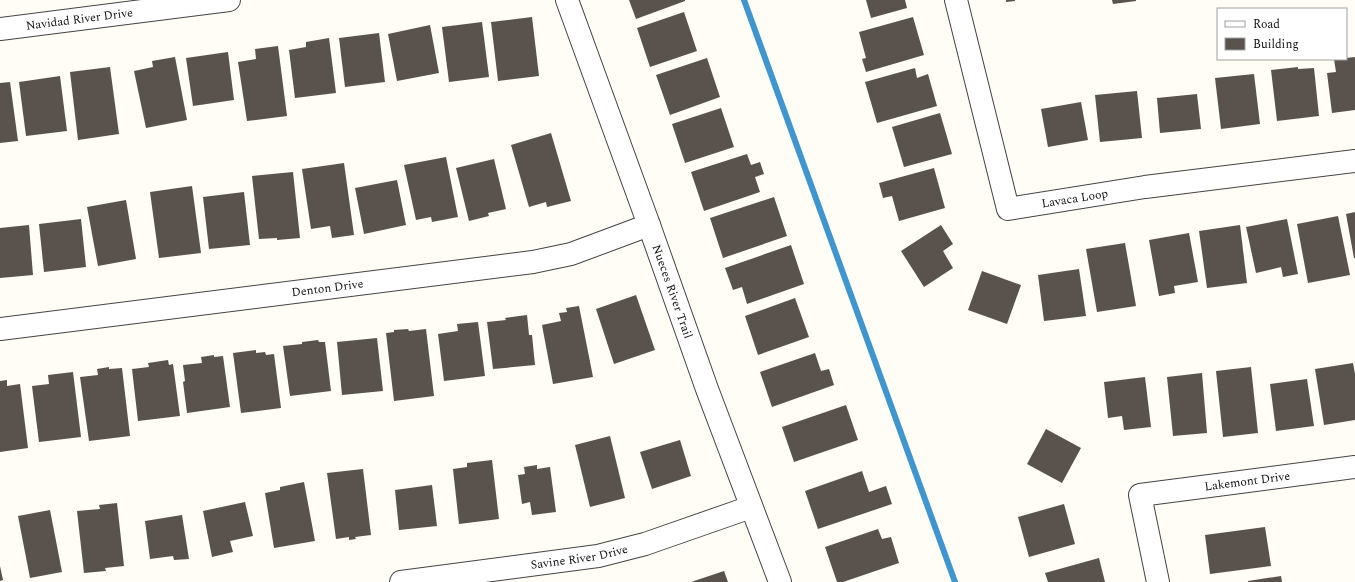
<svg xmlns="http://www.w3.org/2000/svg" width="1355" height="582" viewBox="0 0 1355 582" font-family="Spectral,serif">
<rect width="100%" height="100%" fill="#fffdf5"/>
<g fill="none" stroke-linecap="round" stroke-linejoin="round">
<!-- stream -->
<path stroke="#3f96cf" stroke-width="6" d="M744,0L955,582"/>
</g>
<!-- building -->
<g fill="#5a524d">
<path d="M629,0H685V1L636,19Z"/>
<path d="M866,0H905L907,8L871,18Z"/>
<path d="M1006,0H1015V1L1006,2Z"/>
<path d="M1112,0H1136V1L1113,4Z"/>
<path d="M684,12L697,51L650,67L637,28Z"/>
<path d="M532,17L539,76L498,81L491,22Z"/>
<path d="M913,17L924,55L866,72L862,59L866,58L859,32Z"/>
<path d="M482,22L489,77L449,82L442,27Z"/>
<path d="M430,25L439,73L397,81L388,34Z"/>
<path d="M379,33L385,82L345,87L339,38Z"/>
<path d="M329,38L336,93L295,98L289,50L306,47V42Z"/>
<path d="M278,46L287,116L247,121L238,62L256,59L255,49Z"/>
<path d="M228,52L234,100L193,106L186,58Z"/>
<path d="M175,57L187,120L146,128L134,71L153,67L152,61Z"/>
<path d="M1355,57V110L1332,113L1327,73L1336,72L1334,59H1346V58Z"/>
<path d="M707,58L720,97L670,115L656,75Z"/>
<path d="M110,67L119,134L78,140L70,72Z"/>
<path d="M1298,67V69L1314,68L1319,116L1277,121L1271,70Z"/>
<path d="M915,68L917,78L928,74L937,106L877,123L865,82Z"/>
<path d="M1254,74L1260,124L1221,129L1215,78Z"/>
<path d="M60,76L67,131L26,136L19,82Z"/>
<path d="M10,82L18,141L0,143V83Z"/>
<path d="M1137,91L1142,138L1100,142L1095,95Z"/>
<path d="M1197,94L1201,129L1160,133L1157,98Z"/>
<path d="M1081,102L1088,140L1048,147L1041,109Z"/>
<path d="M721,108L734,147L685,163L672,124Z"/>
<path d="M940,113L952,154L904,167L892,127Z"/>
<path d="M551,133L571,201L547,207L546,202L529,207L511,145Z"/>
<path d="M747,154L751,165L760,162L764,174L755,177L760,192L704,211L691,172Z"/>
<path d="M446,157L458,217L432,222L431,217L416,220L404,165Z"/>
<path d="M494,159L506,209L488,213L489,216L469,221L456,168Z"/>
<path d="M344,163L354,235L332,238L330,226L311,229L302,169Z"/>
<path d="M934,168L945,208L899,221L892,196L883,198L879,183Z"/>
<path d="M293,172L300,238L277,240V238L259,239L252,176Z"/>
<path d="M397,180L406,225L364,234L355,188Z"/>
<path d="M192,186L201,253L159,258L150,192Z"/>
<path d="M244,192L250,245L209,249L203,197Z"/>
<path d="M774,197L787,236L723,258L710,218Z"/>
<path d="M126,200L136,259L98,266L87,207Z"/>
<path d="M1355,212V258H1354L1346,214Z"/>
<path d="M1338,216L1350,275L1308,283L1297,224Z"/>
<path d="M81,219L86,267L44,272L39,224Z"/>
<path d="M1287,219L1298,274L1283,277L1281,267L1256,273L1246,227Z"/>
<path d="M29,225L33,275L0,278V228Z"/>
<path d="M941,225L953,244L943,251L953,268L924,287L901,251Z"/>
<path d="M1240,225L1247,283L1207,288L1199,231Z"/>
<path d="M1189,233L1198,282L1174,286L1175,293L1159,296L1149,240Z"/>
<path d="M1125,243L1136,306L1097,312L1086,249Z"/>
<path d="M791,245L804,284L747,304L742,287L733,290L725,268Z"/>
<path d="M1079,269L1086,316L1044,321L1038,275Z"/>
<path d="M982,271L1021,285L1007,324L968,310Z"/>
<path d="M636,295L655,350L614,364L596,309Z"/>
<path d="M795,298L809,337L758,355L745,316Z"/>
<path d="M579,306L593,377L553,384L542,325L561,321L559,313L567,312L566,308Z"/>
<path d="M527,315L529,335H532L535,365L493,369L487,322L506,320L505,318Z"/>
<path d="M478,322L485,376L444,381L438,334L458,331L457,324Z"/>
<path d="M408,329L409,331L426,329L434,396L394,401L386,333L394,332V330Z"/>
<path d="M377,338L383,391L342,395L337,342Z"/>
<path d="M318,340L319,342H325L331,391L290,396L283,346L302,344V342Z"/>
<path d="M256,350V353L265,352L266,355L274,354L281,408L241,413L233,353Z"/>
<path d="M815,353L821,371L829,369L834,385L772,407L760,372Z"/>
<path d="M214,355V357L223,356L230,407L187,413L183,382L185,381L183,365L202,363L201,357Z"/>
<path d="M168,360L169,365L173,364L180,416L138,421L132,369L149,367L148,363Z"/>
<path d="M1353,363L1355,374V420L1324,425L1315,369Z"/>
<path d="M109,367V369L122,368L130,436L89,441L80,377L98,375L97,369Z"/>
<path d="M1251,367L1258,433L1223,437L1216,371Z"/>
<path d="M73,372L81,437L39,442L32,386L49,384L48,375Z"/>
<path d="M1202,373L1207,433L1173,436L1167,377Z"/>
<path d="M1145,377L1151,427L1124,430L1122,416L1108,418L1104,382Z"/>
<path d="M1307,379L1314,426L1276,431L1270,384Z"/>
<path d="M7,380V386L20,384L28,448L0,452V381Z"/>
<path d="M846,405L858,440L794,462L782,427Z"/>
<path d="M1046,429L1081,448L1062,483L1027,464Z"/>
<path d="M610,436L625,498L590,507L575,445Z"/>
<path d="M680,440L691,476L652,489L640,452Z"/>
<path d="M492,460L499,519L459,524L453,469L467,467V463Z"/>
<path d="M537,465V469L550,467L556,512L532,515L530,502L522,504L518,475L525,474L524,467Z"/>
<path d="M363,469L371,535L355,537L356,539L349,540V537L336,539L327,473Z"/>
<path d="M862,471L869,492L886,486L892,504L818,529L805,491Z"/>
<path d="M304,482L315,541L274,548L265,493L280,490V487Z"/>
<path d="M432,485L437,526L399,530L395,490Z"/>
<path d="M245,502L253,536L230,541L233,552L212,557L203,511Z"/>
<path d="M117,503L124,566L105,568L106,571L84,573L77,511L100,509L99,505Z"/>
<path d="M1064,504L1075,544L1029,557L1018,517Z"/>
<path d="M50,510L62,572L30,578L18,516Z"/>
<path d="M182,515L189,559L174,560L173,556L150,559L145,521Z"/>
<path d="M1265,527L1271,566L1210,574L1205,535Z"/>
<path d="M878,529L882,539L891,537L899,563L843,582H837L825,547Z"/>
<path d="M1099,558L1105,582H1048L1045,573Z"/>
<path d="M0,566L3,580L0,581Z"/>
<path d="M724,571L728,582H691Z"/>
<path d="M1281,576L1282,582H1248V581Z"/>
</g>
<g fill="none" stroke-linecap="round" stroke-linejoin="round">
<!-- minor casing -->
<g stroke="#444" stroke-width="24">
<g id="minor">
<path id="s1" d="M567,0L649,225L707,389L780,582"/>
<path id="s2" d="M956,0L1008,209L1145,187L1355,161"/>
<path id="s3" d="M0,29L229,0"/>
<path id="s4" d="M0,329L533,262L571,254L649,225"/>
<path id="s5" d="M401,582L598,556L645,544L751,507"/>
<path id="s6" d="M1158,582L1140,495L1355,467"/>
</g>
</g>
<!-- minor -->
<use href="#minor" stroke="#fff" stroke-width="22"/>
</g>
<g text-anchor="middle" stroke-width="4" stroke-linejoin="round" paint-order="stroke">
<!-- street labels -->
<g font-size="12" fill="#111" stroke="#fff">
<text dy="4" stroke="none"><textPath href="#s3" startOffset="80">Navidad River Drive</textPath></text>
<text dy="4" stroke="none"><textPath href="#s2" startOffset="283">Lavaca Loop</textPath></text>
<text dy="4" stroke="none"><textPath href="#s4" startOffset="330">Denton Drive</textPath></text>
<text dy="4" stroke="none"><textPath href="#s1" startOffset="310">Nueces River Trail</textPath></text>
<text dy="4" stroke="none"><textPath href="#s6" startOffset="197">Lakemont Drive</textPath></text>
<text dy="4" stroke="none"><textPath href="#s5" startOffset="180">Savine River Drive</textPath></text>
</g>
</g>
<!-- legend -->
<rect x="1217" y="8" width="130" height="52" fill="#ffffff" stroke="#a0a0a0"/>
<rect x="1225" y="21" width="20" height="6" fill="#ffffff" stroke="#a0a0a0"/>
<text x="1253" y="28" font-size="12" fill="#111111">Road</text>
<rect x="1225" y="38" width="20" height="12" fill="#5a524d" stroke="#a0a0a0"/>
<text x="1253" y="48" font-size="12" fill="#111111">Building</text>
</svg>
